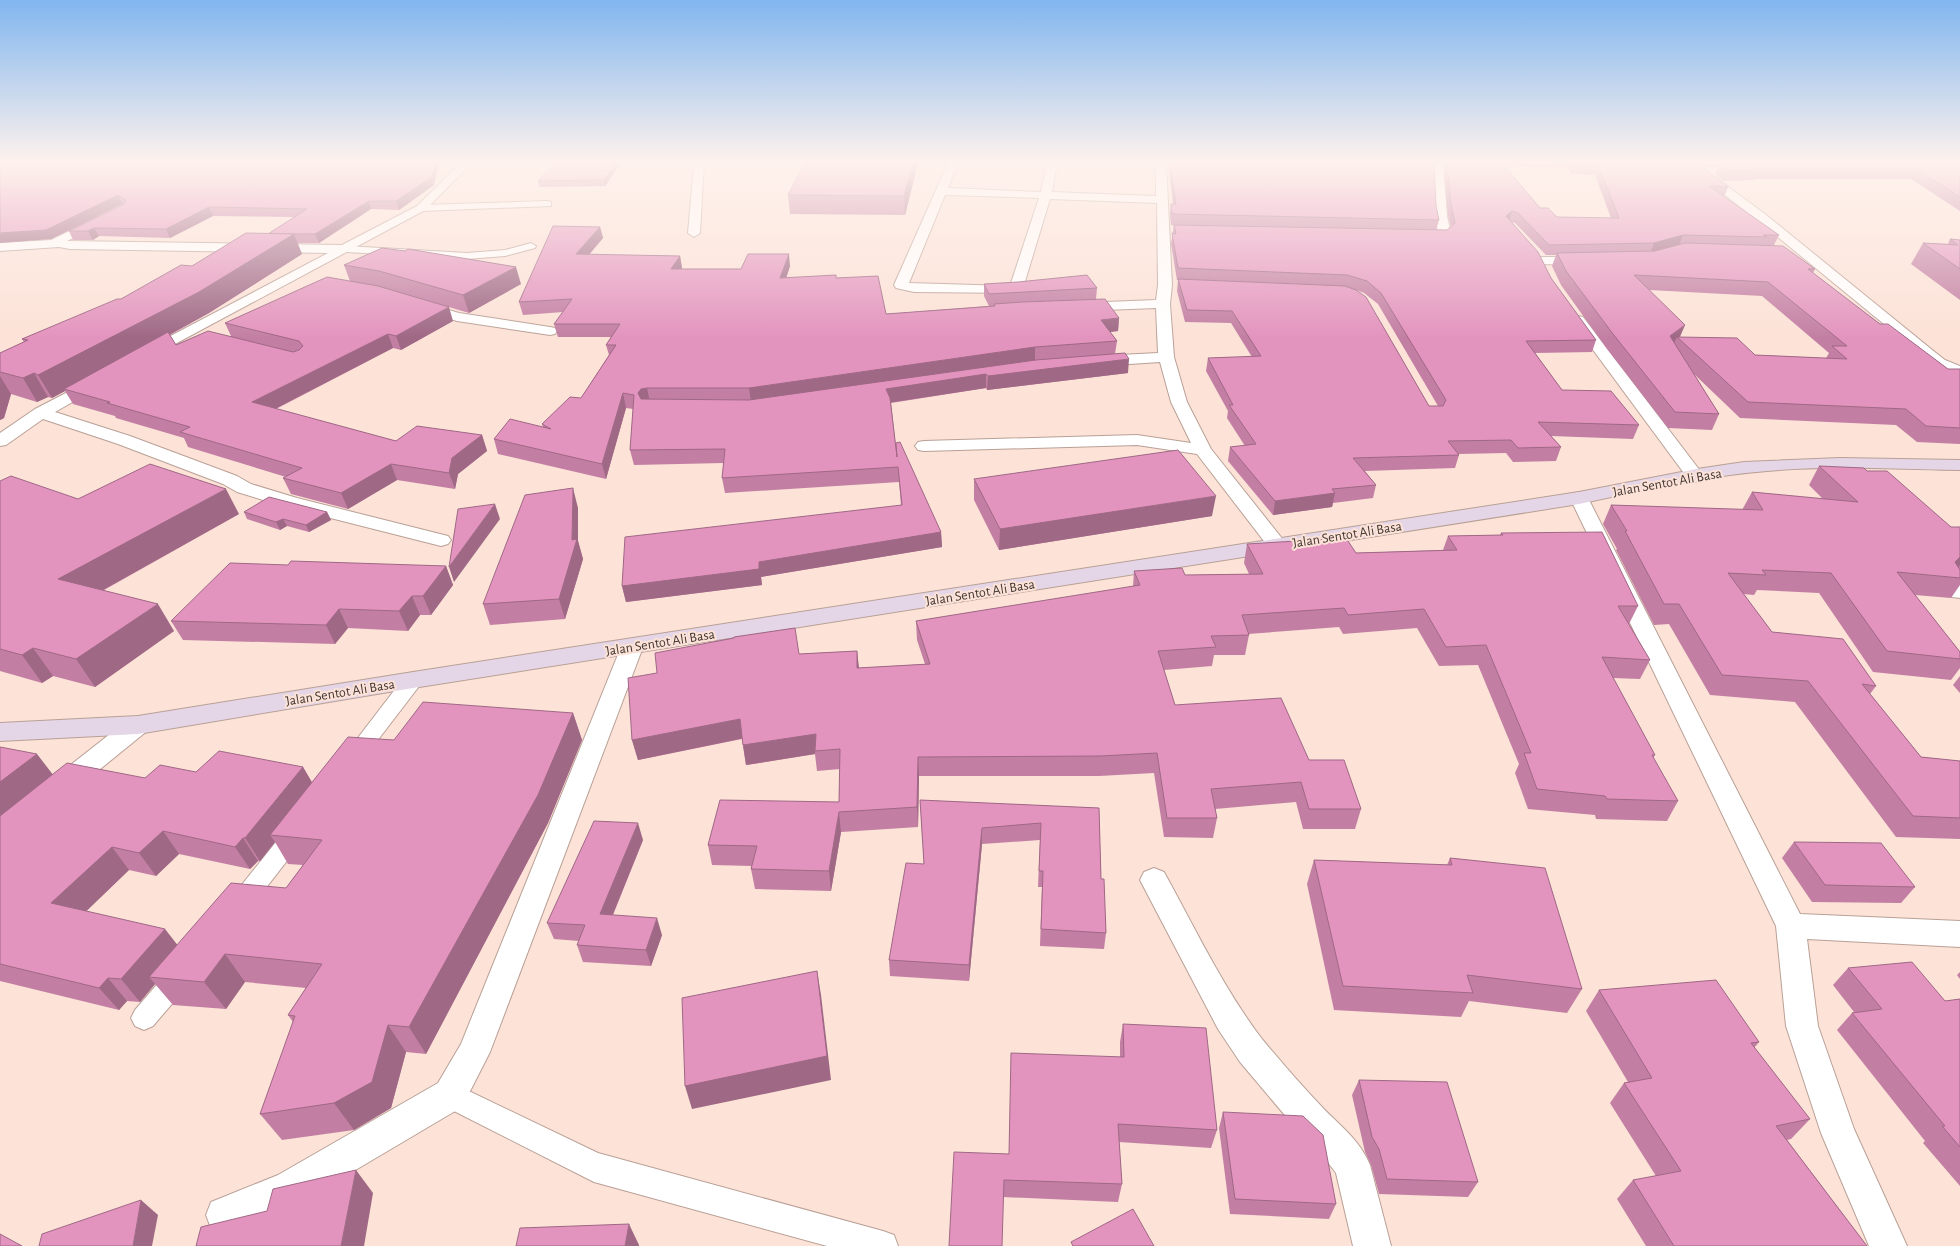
<svg xmlns="http://www.w3.org/2000/svg" width="1960" height="1246" viewBox="0 0 1960 1246" font-family="'Alegreya Sans',sans-serif">
<rect width="100%" height="100%" fill="#fce2d7"/>
<g fill="none" stroke-linecap="round" stroke-linejoin="round">
<!-- service casing -->
<g stroke="#b9a096" stroke-width="2">
<g id="service">
<path d="M548,201L551,202V206L421,211L416,208L421,205Z"/>
<path d="M531,243L536,246L535,248L505,256L467,259L346,252L341,249L346,246L467,253L505,250Z"/>
<path d="M413,674L420,675L423,680L420,685L361,762L354,765L347,762L344,757L347,752L406,675Z"/>
<path d="M296,824L304,827L307,833L304,839L248,911L240,914L232,911L228,904L232,897L288,827Z"/>
<path d="M180,965L189,968L193,976L189,984L153,1026L144,1030L135,1026L131,1018L135,1010L171,968Z"/>
<path d="M450,1082L598,1153L883,1231L894,1235L898,1246H827L594,1182L440,1104L436,1095L440,1086Z"/>
</g>
</g>
<!-- minor casing -->
<g stroke="#b9a096" stroke-width="2">
<g id="minor">
<path d="M461,163H472L425,210L147,359L142,357L139,354L142,351L328,253L70,249L59,247L0,251V243L51,240L98,217L102,218L104,221L102,224L67,241L342,245L417,206Z"/>
<path d="M694,163H704L700,233L694,237L688,233Z"/>
<path d="M948,163H958L948,188L1041,192L1047,163H1057L1052,192L1156,196V163H1166L1172,285L1170,304L1174,357L1187,402L1211,449L1284,541L1287,545L1284,549L1277,551L1270,549L1197,454L1137,445L924,451L918,450L915,446L918,442L924,441L1137,435L1191,443L1171,402L1160,362L1099,366L1094,364L1091,361L1094,358L1099,356L1158,353L1156,308L1080,311L1075,310L1073,307L1075,304L1080,303L1156,300L1158,285L1157,203L1050,199L1023,288L1018,293L914,292L896,288L894,285ZM945,195L1039,198L1010,286L909,283Z"/>
<path d="M1433,163H1443L1447,216L1451,234C1446,241 1418,242 1413,235L1419,231L1438,232L1435,216Z"/>
<path d="M1684,163H1696L1765,214L1936,353L1945,360L1960,366V377L1935,366L1757,220Z"/>
<path d="M1542,257H1583L1589,261L1583,265L1537,264L1536,261L1537,258Z"/>
<path d="M422,302L459,313L550,327L555,328L557,331L555,334L550,335L457,321L417,309L415,306L417,303Z"/>
<path d="M1578,316L1583,317L1701,472L1704,476L1701,480L1695,482L1689,480L1571,320L1573,317Z"/>
<path d="M95,378L101,380L103,383L101,386L55,412L130,436L237,476L251,484L297,498L448,536L451,540L448,544L441,546L283,506L237,492L223,484L118,444L43,419L6,445L0,446V433L35,409Z"/>
<path d="M1579,492L1586,494L1588,498L1800,914L1960,921V947L1807,939L1818,1026L1854,1129L1907,1246H1869L1821,1133L1786,1026L1776,926L1570,498L1572,494Z"/>
<path d="M1953,576L1960,577V598L1952,597L1943,582L1946,578Z"/>
<path d="M632,640L640,642L643,647L490,1052L462,1107L303,1201L224,1233L211,1228L206,1215L211,1202L278,1175L438,1083L461,1044L621,647L624,642Z"/>
<path d="M138,716L147,719L150,725L147,731L72,792L63,795L54,792L50,785L54,778L129,719Z"/>
<path d="M1154,868L1164,872C1195,928 1223,988 1262,1039C1281,1062 1302,1086 1322,1107C1341,1127 1359,1139 1370,1165L1391,1246H1353L1336,1173L1316,1147L1299,1132L1240,1062L1218,1029L1140,880L1144,872Z"/>
</g>
</g>
<!-- secondary casing -->
<g stroke="#b9a096" stroke-width="2">
<path id="secondary" d="M1840,458L1960,460V470C1896,469 1831,465 1767,471C1703,476 1641,491 1579,504L413,688L138,734L0,741V723L138,716L413,672L1579,492L1697,469L1744,462Z"/>
</g>
<!-- service -->
<use href="#service" fill="#fff" fill-rule="evenodd"/>
<!-- minor -->
<use href="#minor" fill="#fff" fill-rule="evenodd"/>
<!-- secondary -->
<use href="#secondary" fill="#e4d6e6" fill-rule="evenodd"/>
</g>
<!-- wall -->
<g fill="#c37fa3" fill-rule="evenodd">
<path d="M0,163L434,185L399,210L371,209L319,243H297L302,254L209,313L170,335L176,345L231,336L225,323L350,281L344,265L521,284L469,313L415,297L453,321L401,350L393,348L276,409L396,441L482,435L487,451L458,474L455,489L397,480L348,509L291,494L283,478L286,477L188,447L184,438L116,418L115,416L73,404L65,391L52,398L48,397L37,402L11,394L4,418L0,420V353L24,342L22,339L121,299L192,266L268,234L294,217L213,216L170,238L99,236L93,240H73L69,231L123,204H122L51,239Z"/>
<path d="M555,163H621L605,186L539,187L538,181Z"/>
<path d="M918,163L905,215L790,214L788,195Z"/>
<path d="M1168,163H1434L1436,206L1439,220L1436,230H1447L1451,227L1448,216L1443,163H1698L1728,187L1724,197L1779,235L1774,245L1815,269L1813,273L1880,324L1948,369H1960V444L1917,442L1896,425L1740,418L1694,374L1719,414L1712,430L1668,428L1607,349L1561,285L1552,266L1556,255H1546L1515,223L1511,222L1551,278L1596,340L1592,352L1535,353L1562,390L1639,425L1633,439L1551,436L1561,447L1556,461L1513,462L1506,453L1458,454L1459,455L1455,468L1365,471L1376,485L1373,498L1333,503L1332,507L1273,515L1228,461L1230,447L1245,446L1227,418L1228,411L1206,371L1208,358L1252,357L1231,323L1185,322L1177,291L1178,280H1177L1171,244L1174,225L1245,226L1171,225L1170,214L1171,204H1173ZM1504,165L1567,168L1571,174L1595,175L1611,218L1557,217L1540,208ZM1356,290L1364,293L1378,304L1438,406H1429ZM1649,290L1762,296L1829,353L1826,358L1755,355L1680,337L1685,325Z"/>
<path d="M1698,163H1960V211L1911,179H1755L1754,180L1723,181L1715,174L1718,166H1702Z"/>
<path d="M600,227L603,238L589,255L680,256L682,268L681,269H741L790,266L786,278H836L886,314L989,306L984,296V284L1097,288L1096,299L1119,318L1118,331L1110,332L1117,341L1115,354L1128,373L987,390L986,388L891,403L896,448L941,532L942,547L761,577L762,585L626,602L622,586L901,505L899,482L725,493L722,478L724,463L634,465L630,450L633,409L626,408L606,479L498,454L494,439L543,427L542,424L581,398L609,355L606,345L611,337H558L554,324L563,312L523,315L519,302Z"/>
<path d="M1950,239L1960,240V300L1911,264L1923,243L1948,244Z"/>
<path d="M1819,466L1867,471L1951,527H1960V585L1951,598L1915,595L1960,652V668L1951,680L1873,672L1819,593L1757,590L1754,595L1743,594L1772,632L1876,686L1870,694L1921,757L1960,761V839L1896,837L1795,702L1710,695L1669,624L1654,625L1616,550L1617,549L1603,524L1611,505L1742,510L1752,492L1823,499L1809,485Z"/>
<path d="M974,479L1212,516L999,550L974,500Z"/>
<path d="M0,481L78,499L239,514L104,590L174,631L95,687L53,676L42,683L0,671Z"/>
<path d="M578,508V541L583,559L565,619L490,625L483,604Z"/>
<path d="M244,512H327L331,520L309,532L287,526L280,530L247,519Z"/>
<path d="M1501,533L1638,606L1629,624L1650,660L1640,679L1613,678L1655,755L1653,758L1678,801L1667,821L1596,819L1595,815L1528,809L1515,773L1519,764L1478,665L1439,666L1417,628L1343,634L1339,627L1248,634L1249,635L1245,655H1214L1212,666L1164,670L1175,705L1309,760L1361,809L1355,829H1303L1296,802L1215,809L1217,818L1213,838L1164,837L1154,773L1099,776H919L918,827L841,832L831,891L755,889L751,869L752,866L712,865L708,845L839,802L840,769L817,771L815,754L746,765L742,739L638,760L632,740L799,654L857,651L859,668L925,664L917,640L916,621L1133,587L1134,571L1185,575L1249,574L1244,563L1247,544L1356,553L1443,550L1448,536L1500,535Z"/>
<path d="M288,565L446,566L453,585L431,615H420L408,631L348,628L335,644L183,640L171,621Z"/>
<path d="M1960,676V693L1953,685Z"/>
<path d="M573,713L582,740L548,823L426,1054L406,1052L391,1108L354,1130L282,1140L260,1114L293,1022L288,1015L306,988L245,982L226,1009L173,1005L155,984L140,1002L127,1001L119,1010L0,981V747L52,774L145,778L196,772L303,767L312,783L394,740ZM275,842L288,864L303,865L286,888L177,945L86,911L129,870L156,876L179,854L250,869L258,861H260Z"/>
<path d="M920,800L1099,808L1101,879L1106,933L1104,949L1040,946L1042,887H1038L1040,840L982,844L969,981L890,976L889,960L924,864Z"/>
<path d="M643,840L613,915L662,935L651,966L583,962L577,945L579,941L554,939L547,923Z"/>
<path d="M1794,842L1915,887L1901,903L1812,902L1782,858Z"/>
<path d="M1450,858L1582,989L1567,1013L1469,1001L1461,1017L1334,1010L1307,884L1314,860L1447,865Z"/>
<path d="M1848,968L1945,1001L1960,999V1186L1923,1143L1925,1141L1837,1030L1852,1013L1854,1012L1833,985Z"/>
<path d="M1960,972V979L1957,975Z"/>
<path d="M1599,990L1759,1042L1754,1048L1810,1119L1791,1139L1787,1140L1867,1246H1646L1617,1199L1633,1180L1656,1176L1610,1103L1624,1083L1628,1082L1586,1011Z"/>
<path d="M1123,1024L1217,1130L1211,1148L1119,1142L1122,1184L1118,1202L1003,1197L949,1246L1009,1154L1120,1057V1042Z"/>
<path d="M1359,1080L1478,1182L1468,1197L1379,1194L1371,1165L1365,1152L1352,1095Z"/>
<path d="M1223,1112L1336,1204L1329,1219L1230,1214L1219,1128Z"/>
</g>
<!-- shaded-wall -->
<g fill="#9f6885">
<path d="M435,163H439L434,185L399,210L396,201Z"/>
<path d="M616,163H621L605,186L604,180Z"/>
<path d="M913,163H918L905,215L904,196Z"/>
<path d="M118,195L122,204L51,239L0,243V233Z"/>
<path d="M369,201L371,209L319,243L315,234Z"/>
<path d="M209,207L213,216L170,238L166,229Z"/>
<path d="M1512,211L1509,222L1506,216Z"/>
<path d="M600,227L603,238L578,267L576,254Z"/>
<path d="M94,228L99,236L93,240L88,231Z"/>
<path d="M294,234L302,254L209,313L67,390L64,389L65,391L52,398L38,375Z"/>
<path d="M1683,235L1679,246L1650,254L1654,243Z"/>
<path d="M789,254L790,266L782,291L780,278Z"/>
<path d="M680,256L682,268L673,282L671,269Z"/>
<path d="M516,267L521,284L469,313L463,295Z"/>
<path d="M449,307L453,321L401,350L396,336Z"/>
<path d="M1119,318L1118,331L1100,333L1101,320Z"/>
<path d="M1685,325L1679,338L1677,337L1674,343L1670,336Z"/>
<path d="M388,334L393,348L259,417L252,402Z"/>
<path d="M1035,347V360L751,402L749,388Z"/>
<path d="M1129,359L1128,373L987,390L988,376Z"/>
<path d="M34,373L48,397L37,402L23,378Z"/>
<path d="M986,374V388L887,403L886,389Z"/>
<path d="M0,376L11,394L4,418L0,420Z"/>
<path d="M647,388L650,402L641,407L638,393L641,389Z"/>
<path d="M623,393L626,408L606,479L602,464Z"/>
<path d="M482,435L487,451L458,474L455,489L449,473L452,458Z"/>
<path d="M391,464L397,480L348,509L341,493Z"/>
<path d="M573,488L578,508V541L583,559L565,619L559,599L572,540Z"/>
<path d="M226,489L239,514L76,605L58,579Z"/>
<path d="M1335,493L1332,507L1273,515L1275,501Z"/>
<path d="M1216,496L1212,516L999,550L1000,529Z"/>
<path d="M495,504L500,519L454,582L449,567Z"/>
<path d="M327,512L331,520L309,532L306,525Z"/>
<path d="M283,519L287,526L280,530L276,522Z"/>
<path d="M941,532L942,547L761,577L762,585L626,602L622,586L759,562Z"/>
<path d="M1959,557H1960V565L1953,575L1945,576Z"/>
<path d="M446,566L453,585L431,615L423,596Z"/>
<path d="M412,596L420,615L408,631L399,611Z"/>
<path d="M158,604L174,631L95,687L76,659Z"/>
<path d="M339,609L348,628L335,644L326,625Z"/>
<path d="M33,648L53,676L42,683L22,655Z"/>
<path d="M857,651L859,670L857,668Z"/>
<path d="M573,713L582,740L548,823L426,1054L409,1027Z"/>
<path d="M740,719L744,738L638,760L632,740Z"/>
<path d="M816,734L815,751V754L746,765L743,745Z"/>
<path d="M37,754L54,776L0,819V782Z"/>
<path d="M918,757L919,776L918,827L917,807Z"/>
<path d="M303,767L316,789L270,835L275,842L260,861L245,838Z"/>
<path d="M839,812L841,832L831,891L829,871Z"/>
<path d="M638,823L643,840L606,931L600,914Z"/>
<path d="M982,828V844L969,981V965Z"/>
<path d="M163,831L179,854L156,876L139,853Z"/>
<path d="M243,838L258,861L250,869L235,847Z"/>
<path d="M112,847L129,870L71,926L51,903Z"/>
<path d="M657,918L662,935L651,966L646,950Z"/>
<path d="M165,929L183,952L149,977L155,984L140,1002L121,979Z"/>
<path d="M225,954L245,982L226,1009L204,982Z"/>
<path d="M817,971L821,995L831,1080L692,1109L685,1086Z"/>
<path d="M108,978L127,1001L119,1010L99,988Z"/>
<path d="M388,1025L406,1052L391,1108L354,1130L334,1103Z"/>
<path d="M356,1170L373,1193L364,1246H341Z"/>
<path d="M141,1200L158,1215L152,1246H133Z"/>
<path d="M629,1224L639,1245V1246H625Z"/>
</g>
<!-- building -->
<g fill="#e394be" stroke="#9f6885">
<path d="M0,163H435L432,177L396,201H369L315,234H268L307,209L209,207L166,229L94,228L88,231H69L124,204L126,200L118,195L46,230L0,233Z"/>
<path d="M555,163H616L604,180L538,181Z"/>
<path d="M805,163H913L904,196L788,195Z"/>
<path d="M1170,163H1434L1436,206L1439,220L1172,214L1171,204H1176Z"/>
<path d="M1447,163H1502L1540,208H1548L1557,217L1619,218L1598,165L1574,164L1573,163H1698L1728,187L1709,186L1779,235H1763L1767,237L1683,235L1654,243L1549,245L1518,213L1512,211L1506,216L1538,252L1551,278L1596,340L1526,341L1562,390L1611,391L1639,425L1538,422L1561,447L1518,448L1511,440L1448,441L1459,455L1353,458L1376,485L1332,489L1335,493L1275,501L1230,447L1256,444L1229,405H1233L1208,358L1261,356L1232,311L1187,310L1178,279L1345,286L1356,290L1366,297L1429,406H1443L1446,400L1381,293L1367,281L1347,275L1178,268L1173,239L1172,233L1176,234L1174,225L1447,230L1455,223L1451,205Z"/>
<path d="M1838,163H1952L1960,167V197L1916,169H1755L1758,171H1727L1718,165H1834Z"/>
<path d="M553,226L600,227L576,254L680,256L671,269H741L748,254H789L780,278L836,275V278L878,276L886,314L995,306L994,304L1023,302L1105,299L1119,318L1101,320L1117,341L1035,347L749,388H647L641,389L638,393L641,399L749,400L1036,360L1125,353L1129,359L988,376L986,374L886,389L890,398L897,457L896,443L900,442L941,532L759,562V569L622,586L625,537L902,505L898,467L722,478L725,449L630,450L634,395L623,393L602,464L494,439L510,419L551,429L542,424L570,397L581,398L616,345H606L620,324H554L572,299L519,302Z"/>
<path d="M246,233L294,234L199,292L38,375L34,373L23,378L0,372V353L28,340L22,339L117,299H121L181,265L192,266Z"/>
<path d="M1950,239L1960,240V269L1923,243L1958,245Z"/>
<path d="M1685,243L1783,246L1815,269H1808L1880,324H1888L1948,369H1960V428L1926,426L1906,409L1748,402L1677,337L1737,338L1755,355L1847,359L1832,346H1847L1768,282L1634,275L1685,325L1670,336L1719,414L1675,412L1613,334L1566,271L1557,253L1655,251Z"/>
<path d="M382,248L405,251L408,249L516,267L463,295L379,271L344,265Z"/>
<path d="M1087,275L1097,288L989,294L984,284L1018,282Z"/>
<path d="M327,277L378,286L449,307L396,336L388,334L252,402L396,441L417,426L482,435L452,458L449,473L391,464L341,493L283,478L302,468L180,432L190,427L107,403L110,402L64,389L168,332L176,345L208,331L293,352L299,350L303,346L299,341L225,323Z"/>
<path d="M1178,450L1216,496L1000,529L974,479Z"/>
<path d="M150,464L226,489L58,579L158,604L76,659L33,648L22,655L0,649V481L11,476L78,499Z"/>
<path d="M1819,466L1864,468L1867,471H1887L1951,527H1960V557L1955,562L1960,570V578L1897,572L1960,652V659L1887,651L1831,573L1762,570L1766,575L1728,573L1772,632L1843,639L1876,686L1862,684L1921,757L1960,761V818L1913,816L1808,681L1722,675L1679,604H1664L1625,531H1627L1611,505L1763,510L1752,492L1858,502Z"/>
<path d="M573,488L572,540L577,539L559,599L483,604L525,495Z"/>
<path d="M269,497L327,512L306,525L283,519L276,522L244,512Z"/>
<path d="M495,504L449,567L458,509Z"/>
<path d="M1602,532L1638,606H1618L1650,660L1602,657L1655,755H1652L1678,801L1607,799L1605,796L1537,789L1524,753H1531L1486,645L1446,647L1424,609L1348,615L1344,608L1242,615L1249,635L1211,636L1216,647L1158,651L1175,705L1281,698L1309,760H1344L1361,809H1309L1301,782L1211,789L1217,818H1167L1157,753L1101,756L918,757L917,807L839,812L829,871L751,869L757,846L708,845L720,800L839,802L840,749L815,751L816,734L743,745L740,719L632,740L628,678L657,673L655,653L734,638V637L795,628L799,654L857,651V668L930,664L916,621L1140,585L1134,571L1182,568L1185,575L1263,574L1247,544L1346,538L1356,553L1457,550L1448,536L1503,535L1501,533Z"/>
<path d="M291,561L446,566L423,596H412L399,611L339,609L326,625L171,621L230,563L288,565Z"/>
<path d="M423,702L573,713L538,795L409,1027L388,1025L372,1082L334,1103L260,1114L295,1016L288,1015L322,964L225,954L204,982L149,977L231,883L286,888L322,840L270,835L348,737L394,740Z"/>
<path d="M0,747L37,754L0,782Z"/>
<path d="M219,751L303,767L245,838H243L235,847L163,831L139,853L112,847L51,903L165,929L121,979L108,978L99,988L0,964V816L67,763L145,778L160,765L196,772Z"/>
<path d="M920,800L1099,808L1101,879H1104L1106,933L1041,929L1043,871H1039L1041,823L982,828L969,965L889,960L906,863L924,864Z"/>
<path d="M594,821L638,823L600,914L657,918L646,950L577,945L585,925L547,923Z"/>
<path d="M1794,842L1881,843L1915,887L1825,885Z"/>
<path d="M1450,858L1545,868L1582,989L1467,975L1473,993L1343,986L1314,860L1452,865Z"/>
<path d="M1912,962L1945,1001L1960,999V1147L1942,1126H1945L1852,1013L1882,1009L1848,968Z"/>
<path d="M817,971L827,1056L685,1086L682,998Z"/>
<path d="M1716,980L1759,1042L1751,1043L1810,1119L1776,1126L1867,1246H1674L1633,1180L1681,1171L1624,1083L1652,1078L1599,990Z"/>
<path d="M1123,1024L1206,1028L1217,1130L1118,1124L1122,1184L1004,1180L1002,1246H949L954,1152L1009,1154L1011,1053L1124,1057Z"/>
<path d="M1359,1080L1447,1082L1478,1182L1387,1179L1379,1149L1372,1137Z"/>
<path d="M1223,1112L1303,1116L1323,1135L1336,1204L1235,1199Z"/>
<path d="M356,1170L341,1246H196L201,1227L267,1211L273,1189Z"/>
<path d="M141,1200L133,1246H39L42,1234Z"/>
<path d="M1133,1209L1154,1246H1073L1071,1242Z"/>
<path d="M629,1224L625,1246H516L520,1228Z"/>
<path d="M0,1234L22,1246H0Z"/>
</g>
<!-- sky -->
<linearGradient id="sky" x2="0" y2="1"><stop stop-color="#81b6ef"/><stop offset="0.48" stop-color="#fef2ed"/><stop offset="1" stop-color="#fef2ed" stop-opacity="0"/></linearGradient>
<rect width="1960" height="338" fill="url(#sky)"/>
<g text-anchor="middle" stroke-width="4" stroke-linejoin="round" paint-order="stroke">
<!-- street labels -->
<g font-size="14" fill="#433834" stroke="#fce2d7">
<text transform="translate(1667 482) rotate(-10)" y="5">Jalan Sentot Ali Basa</text>
<text transform="translate(1347 534) rotate(-9)" y="5">Jalan Sentot Ali Basa</text>
<text transform="translate(980 592) rotate(-9)" y="5">Jalan Sentot Ali Basa</text>
<text transform="translate(660 642) rotate(-9)" y="5">Jalan Sentot Ali Basa</text>
<text transform="translate(340 692) rotate(-9)" y="5">Jalan Sentot Ali Basa</text>
</g>
</g>
</svg>
